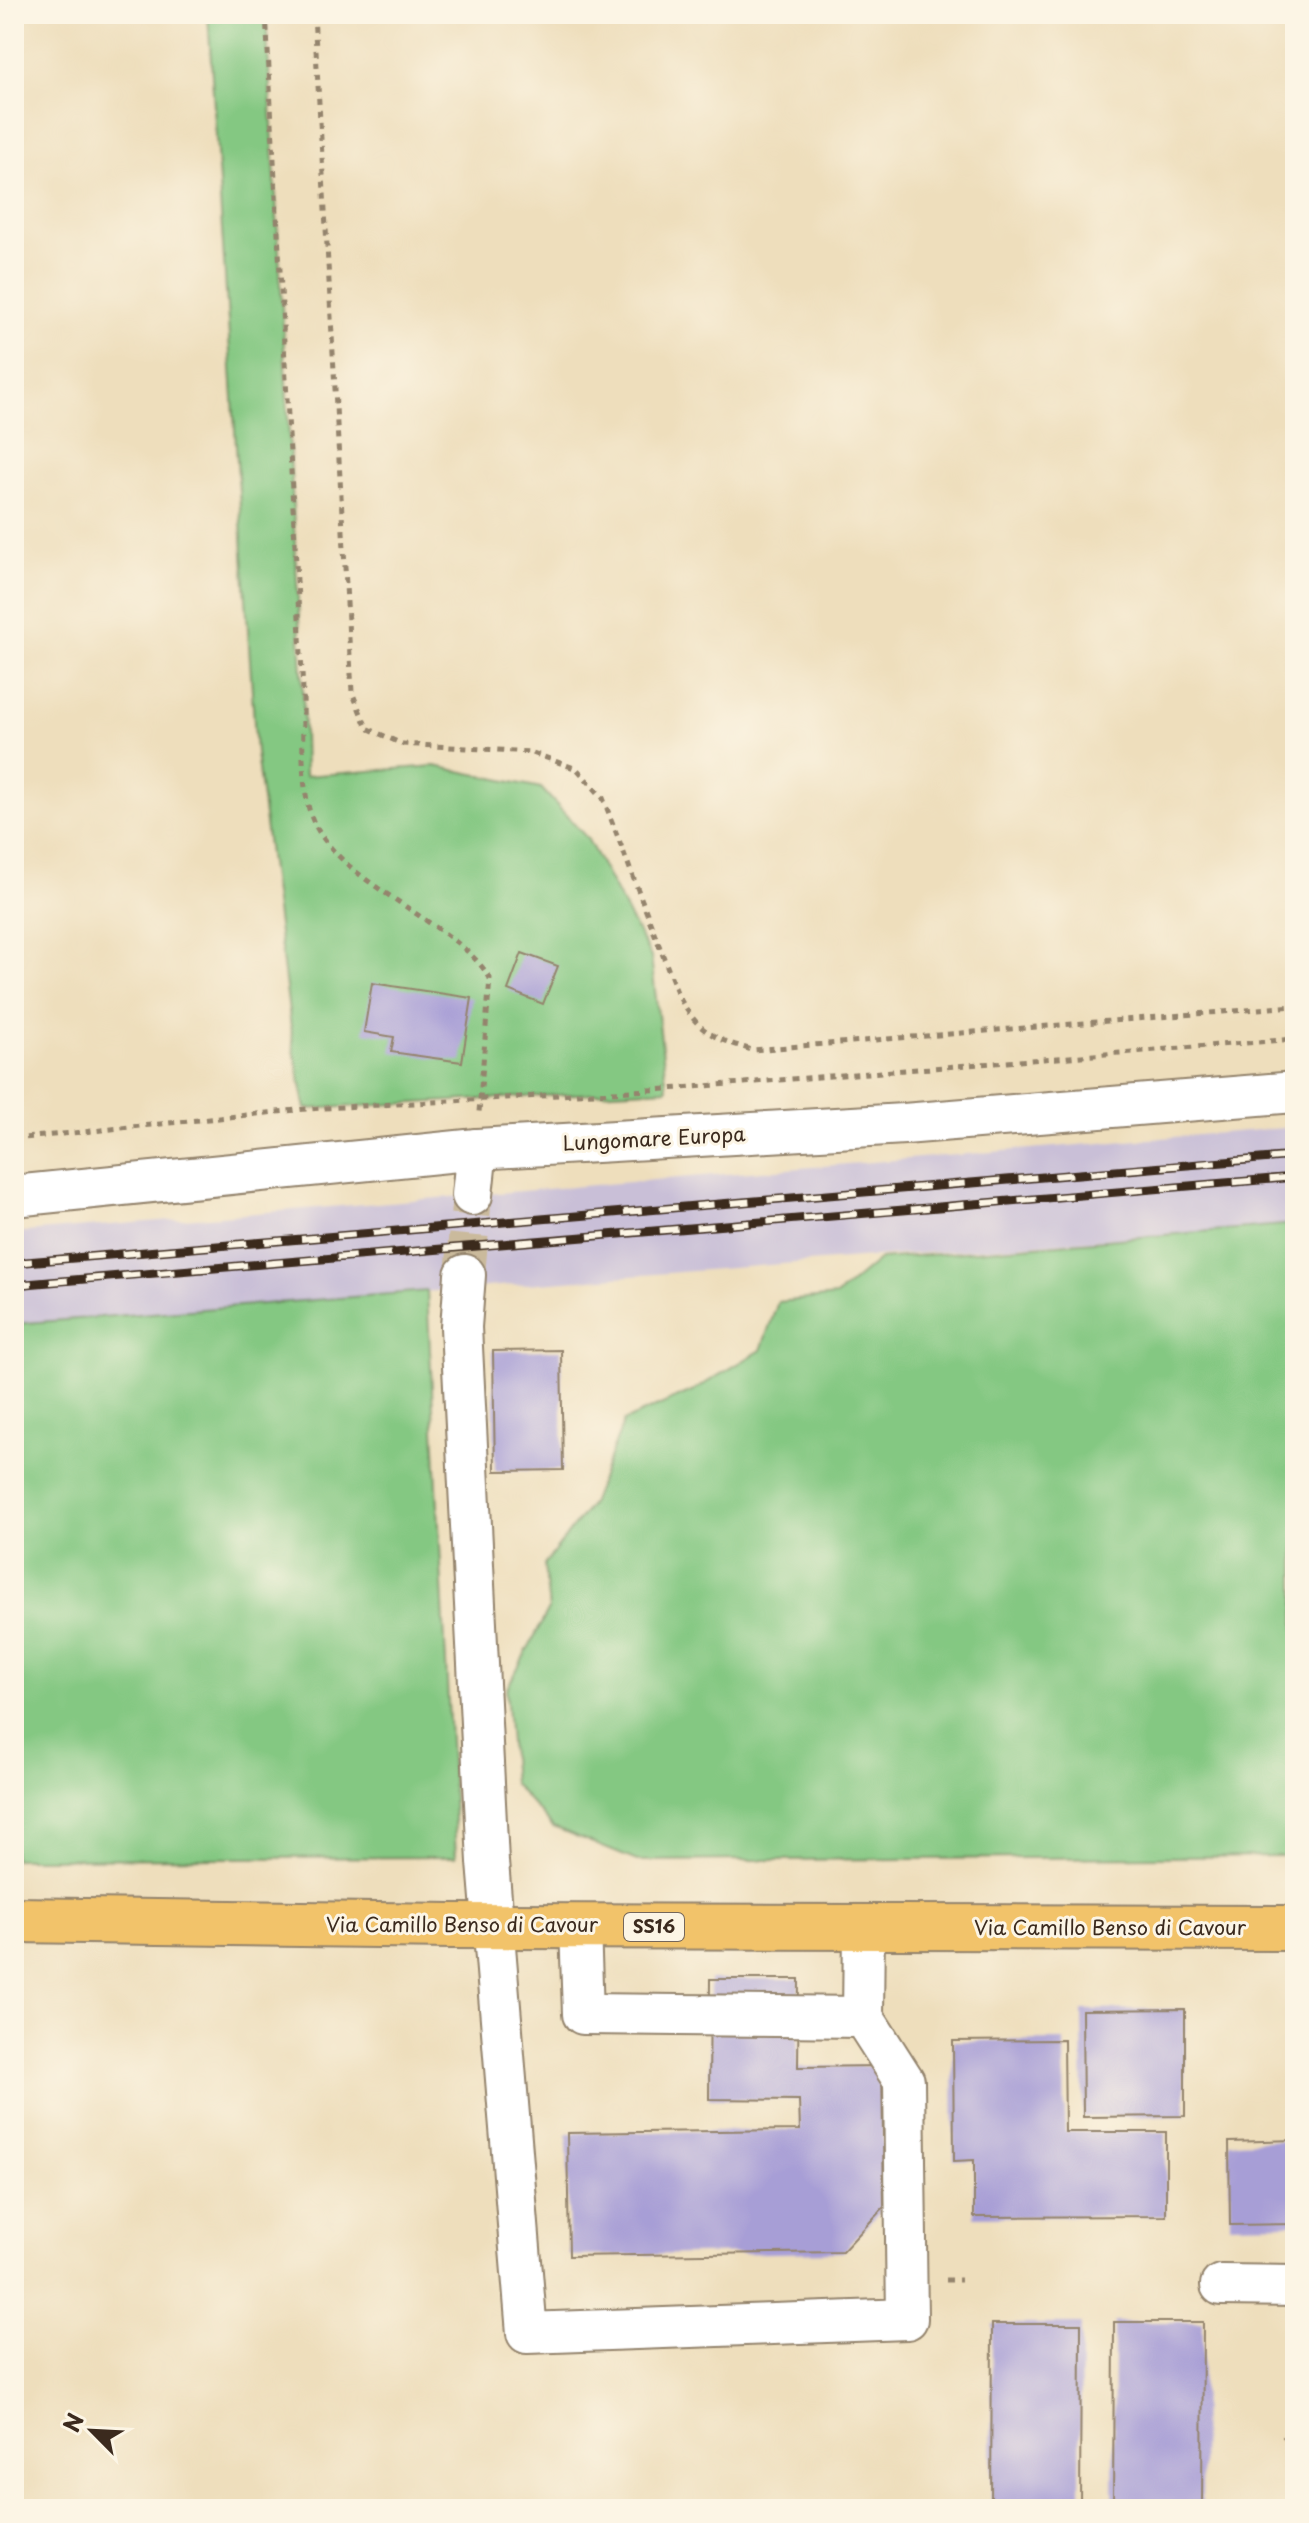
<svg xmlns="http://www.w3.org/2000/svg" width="1309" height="2523" viewBox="0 0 1309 2523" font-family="'Playpen Sans',sans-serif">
<rect width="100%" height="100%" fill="#fcf5e5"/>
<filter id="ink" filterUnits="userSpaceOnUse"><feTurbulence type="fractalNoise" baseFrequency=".0125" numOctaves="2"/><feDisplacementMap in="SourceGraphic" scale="16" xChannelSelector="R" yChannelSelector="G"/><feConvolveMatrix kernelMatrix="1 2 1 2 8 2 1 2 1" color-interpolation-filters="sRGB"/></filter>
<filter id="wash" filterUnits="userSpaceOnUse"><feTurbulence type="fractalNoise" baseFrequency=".006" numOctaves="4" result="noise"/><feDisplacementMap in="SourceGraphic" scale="32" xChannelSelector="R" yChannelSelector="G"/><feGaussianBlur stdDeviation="1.8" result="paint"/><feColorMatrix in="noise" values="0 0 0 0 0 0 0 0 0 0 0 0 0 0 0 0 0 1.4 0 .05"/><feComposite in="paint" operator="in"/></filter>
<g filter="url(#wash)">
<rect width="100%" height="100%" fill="#eedebc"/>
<!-- industrial -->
<path fill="#c9bfd7" d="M1295,1127V1224L14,1324V1233Z"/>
<!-- green -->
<g fill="#84c882" stroke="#607950" stroke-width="2">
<path d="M208,14H266L303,691L305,776L435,766L541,788L587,838L651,957L667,1089L306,1109L294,1051L256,753Z"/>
<path d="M1295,1224V1856L637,1861L553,1827L513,1783L506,1690L549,1609L544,1565L591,1504L624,1421L694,1390L761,1350L778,1302L836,1296L880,1259Z"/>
<path d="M427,1291L456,1857L14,1859V1324Z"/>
</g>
<g id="blocks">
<!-- building -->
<g fill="#a79ed6">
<path d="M522,953L558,966L543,1004L508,990Z"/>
<path d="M372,983L472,998L462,1062L391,1052L394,1037L364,1032Z"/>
<path d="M561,1350L563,1470L495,1471L493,1351Z"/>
<path d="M710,1979H799L798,2067L882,2066L884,2207L842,2252L569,2256L567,2133L800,2130L799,2100L709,2099Z"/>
<path d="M1185,2009V2116L1083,2117L1082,2010Z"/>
<path d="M1064,2040L1065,2132H1166V2216L974,2217V2160L954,2161L953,2041Z"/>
<path d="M1295,2140V2224L1230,2225L1229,2142Z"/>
<path d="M1114,2322H1203L1202,2509H1113Z"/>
<path d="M992,2324H1081L1080,2509H991Z"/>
<path d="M1295,2426V2449L1283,2437Z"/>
</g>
</g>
</g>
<g filter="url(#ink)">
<use href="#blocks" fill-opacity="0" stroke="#94846d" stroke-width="2"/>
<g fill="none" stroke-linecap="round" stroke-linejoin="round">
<!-- minor-tunnel -->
<path stroke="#caba9c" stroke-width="40" stroke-dasharray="40 20" stroke-linecap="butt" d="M465,1275L472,1195"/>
<!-- minor casing -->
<g stroke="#94846d" stroke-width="44">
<g id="minor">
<path d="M472,1195L477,1149"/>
<path d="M14,1196L477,1149L904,1124L1295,1092"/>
<path d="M465,1275L461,1327L488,1862L527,2333L907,2319L904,2081L863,2017L864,1927"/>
<path d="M580,1926L583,2014L863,2017"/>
<path d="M1221,2285L1295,2286"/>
</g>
</g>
<!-- major casing -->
<g stroke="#94846d" stroke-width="48">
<path id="major" d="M14,1920L452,1926L1295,1928"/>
</g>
<!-- path -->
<g stroke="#94846d" stroke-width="5" stroke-dasharray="6 6" stroke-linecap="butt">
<path d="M266,14L303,691C304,728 298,792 315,825C337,866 384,891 421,917C447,935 473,951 490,978L479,1112"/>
<path d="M314,14L352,692L367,728L402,744L530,752L577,769L603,798L678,995C698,1032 712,1038 752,1050L1295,1006"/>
<path d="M14,1139L306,1109L667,1089L1295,1039"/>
<path d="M946,2280H961"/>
</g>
<!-- minor -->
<use href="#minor" stroke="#fff" stroke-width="40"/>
<!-- major -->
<use href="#major" stroke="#f2c36a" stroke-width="44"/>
<!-- rail casing -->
<g stroke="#3b2a1e" stroke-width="9">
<g id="rail">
<path d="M14,1263L1295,1156"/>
<path d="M14,1285L1295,1177"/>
</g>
</g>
<!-- rail -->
<use href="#rail" stroke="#fcf5e5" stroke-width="6" stroke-dasharray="18" stroke-linecap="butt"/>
</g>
</g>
<g text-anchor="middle" stroke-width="6" stroke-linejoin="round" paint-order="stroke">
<!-- shield labels -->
<rect fill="#fcf5e5" stroke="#75675a" stroke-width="2" x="624" y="1913" width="60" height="28" rx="6"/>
<g font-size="18" font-weight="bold" fill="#3b2a1e">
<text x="654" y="1933">SS16</text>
</g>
<!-- street labels -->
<g font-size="20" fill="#3b2a1e" stroke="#fcf5e5">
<text transform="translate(654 1139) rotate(-3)" y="7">Lungomare Europa</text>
<text x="462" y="1932">Via Camillo Benso di Cavour</text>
<text x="1110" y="1935">Via Camillo Benso di Cavour</text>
</g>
</g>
<!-- margin -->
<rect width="1309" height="2523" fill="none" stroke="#fcf5e5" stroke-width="48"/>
<!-- north arrow -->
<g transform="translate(92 2431) rotate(294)" stroke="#fcf5e5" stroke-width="6" paint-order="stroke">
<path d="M0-6L14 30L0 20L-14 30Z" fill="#3b2a1e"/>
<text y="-12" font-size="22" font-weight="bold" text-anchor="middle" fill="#3b2a1e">N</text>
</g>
</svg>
